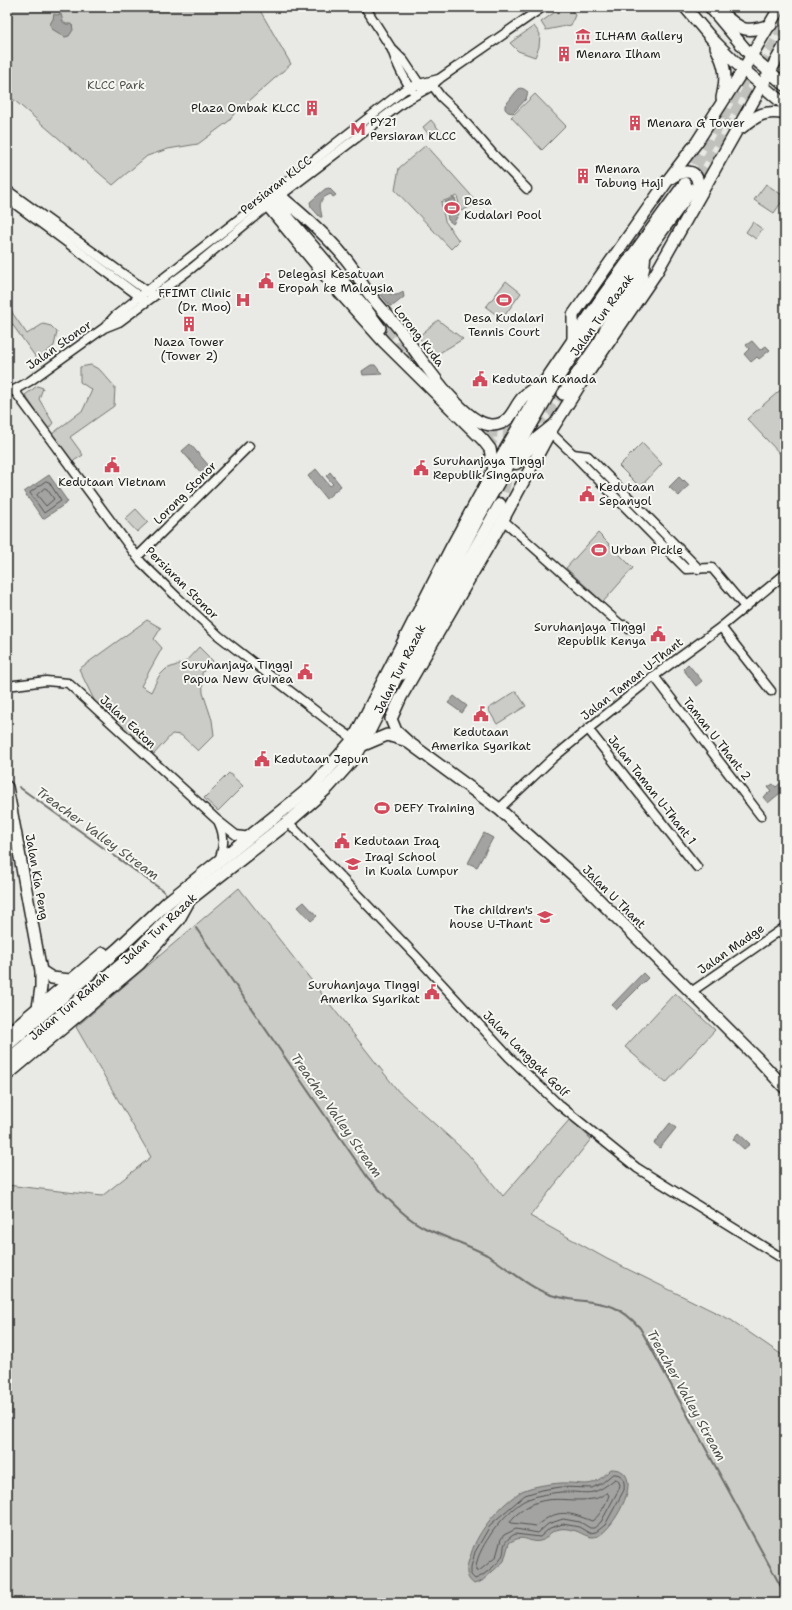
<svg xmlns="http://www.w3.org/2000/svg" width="792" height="1610" viewBox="0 0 792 1610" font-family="'Shantell Sans',sans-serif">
<rect width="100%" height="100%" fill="#e9e9e5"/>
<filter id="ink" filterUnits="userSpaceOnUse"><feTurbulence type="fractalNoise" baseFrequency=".025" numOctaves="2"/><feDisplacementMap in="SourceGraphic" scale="8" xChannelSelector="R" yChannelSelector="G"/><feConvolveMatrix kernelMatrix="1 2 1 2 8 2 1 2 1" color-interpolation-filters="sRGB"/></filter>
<g filter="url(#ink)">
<!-- green -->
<g fill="#cbcbc7" stroke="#747472">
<path d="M7,7H258L291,64L232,116L229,121L198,144L168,149L147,156L113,185L7,94Z"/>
<path d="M562,7H569L575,15L571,25L546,30L541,22Z"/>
<path d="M534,26L540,34L539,47L535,57L518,51L510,43Z"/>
<path d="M535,94L566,126L542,150L511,117Z"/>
<path d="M431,120L441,132L432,139L423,127Z"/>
<path d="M426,145L478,203L461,211L457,196L441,202L445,221L459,241L451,249L395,190L399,168Z"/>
<path d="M766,184L785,197L774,213L754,200Z"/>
<path d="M753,222L762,229L756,239L746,232Z"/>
<path d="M506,281L521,293L502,319L486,307Z"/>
<path d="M7,300L13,314L27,334L43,324L51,326L57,332L54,346L37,359L7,317Z"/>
<path d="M438,320L463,339L436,355L418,337Z"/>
<path d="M91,365L100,370L115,387L114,406L70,437L83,455L72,462L52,434L83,410L92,390L80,382V367Z"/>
<path d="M37,386L43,388L39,399L53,423L48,429L25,395Z"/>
<path d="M785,386V459L747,419Z"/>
<path d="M642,443L662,464L640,487L619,466Z"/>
<path d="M136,509L148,522L137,532L125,519Z"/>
<path d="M598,533L633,568L603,602L566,568Z"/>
<path d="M147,620L161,628L154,639L162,648L141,686L151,692L159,676L166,669L185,662L199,647L213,661L202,673L203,693L212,720L214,735L198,751L181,735L172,734L154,754L142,747L96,704L79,669Z"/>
<path d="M516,691L526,706L497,724L488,709Z"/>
<path d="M229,773L243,786L218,811L204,798Z"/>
<path d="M239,888L398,1091L467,1153L503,1196L570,1119L591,1139L530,1216L607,1259L731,1320L785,1357V1603H7V1185L102,1196L151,1157L76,1027Z"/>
<path d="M675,993L715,1030L666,1083L625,1047Z"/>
</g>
<!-- water -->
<g fill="#a3a3a1" stroke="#6d6d6c">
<path d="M54,14L56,15L61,14L63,22L66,24H72L73,30L69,36L65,37L52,29L50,24L53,19Z"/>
<path d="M520,88L524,89L528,92L526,99L513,113L508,112L505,109V105C511,100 514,92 520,88Z"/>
<path d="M329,188L336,195L333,197L331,194C317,199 320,206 322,217H320L311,207L310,202L325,189Z"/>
<path d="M455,198L459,214L453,224L448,220L445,202Z"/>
<path d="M383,283L385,284C385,295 395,298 403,292L404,297L394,305L390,306L376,288L378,285Z"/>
<path d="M752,341L760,350L766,346L770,350L759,359L757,357L751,362L744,354L749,349L746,345Z"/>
<path d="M371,365H375L382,374L363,375L362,371Z"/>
<path d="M190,444L210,467L202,474L182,451Z"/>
<path d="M316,469L330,486L333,484L326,476L330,472L341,486L326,499L308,476Z"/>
<path d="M49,475L68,502L43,519L24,492Z"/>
<path d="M679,477L683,481L684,480L689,485L679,496L669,487Z"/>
<path d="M688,664L702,681L696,686L683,669Z"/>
<path d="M454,696L467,706L462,713L448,703Z"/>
<path d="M782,782L785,785V789L768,803L763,797L771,791L768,787L773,784L776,787Z"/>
<path d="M484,833L493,838L477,867L468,863Z"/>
<path d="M304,902L317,916L311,921L298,907Z"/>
<path d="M643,973L648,978L616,1010L612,1005Z"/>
<path d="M670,1123L676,1128L660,1148L654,1143Z"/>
<path d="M738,1133L750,1144L744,1149L733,1139Z"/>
<path d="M611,1469C649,1469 614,1529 598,1536C588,1540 581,1531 572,1530C565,1528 558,1528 552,1532C547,1535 546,1540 540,1541C528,1544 525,1532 509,1543L504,1561L482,1581L474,1584C463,1576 467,1565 471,1554C478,1530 501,1504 522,1491C533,1486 549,1484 561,1483C588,1482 589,1491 611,1469Z"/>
</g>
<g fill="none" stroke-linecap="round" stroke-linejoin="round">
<!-- shore -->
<g stroke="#525251" stroke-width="1">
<path d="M46,481L49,482L61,501L44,513L30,493Z"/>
<path d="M45,488L47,489L54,499L46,506L37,495Z"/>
<path d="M613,1474C623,1473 625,1481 624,1490L605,1525L596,1532L589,1533L579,1527L563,1524L550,1528L540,1537L515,1534C498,1544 508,1549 500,1560C494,1567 483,1576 475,1579L471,1575V1567L475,1552L491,1524L525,1495L541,1490L561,1487L592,1488L602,1483Z"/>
<path d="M615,1479L618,1480L620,1485L619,1489L601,1522L594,1528H590L580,1522L563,1519L548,1524L538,1533L516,1529L504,1535L501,1539L496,1557L479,1571H476C475,1560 483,1546 489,1537C496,1525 515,1504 528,1499C538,1495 551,1493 561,1492C590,1491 590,1499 615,1479Z"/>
<path d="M607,1493L609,1495C606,1504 600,1516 592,1521C568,1512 558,1508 536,1526L512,1523L510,1522C513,1517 517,1514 521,1511C546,1492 566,1503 593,1499C598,1499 602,1495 607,1493Z"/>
</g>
<!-- stream -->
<g stroke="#6d6d6c" stroke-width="2">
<path d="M19,787L162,890L166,894"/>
<path d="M196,928L368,1178C386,1196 402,1216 425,1228C445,1238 467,1244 487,1255C509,1268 527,1287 551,1295C557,1297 564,1298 569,1299C603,1304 616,1301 640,1328L785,1594"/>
</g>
<!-- secondary-tunnel -->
<g stroke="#c0c0bd" stroke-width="11" stroke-dasharray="11 5.5" stroke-linecap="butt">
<path d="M376,316L431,381"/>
<path d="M472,423L491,432L512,433L543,417L554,407L563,394"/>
<path d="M486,438C511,467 510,468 500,504"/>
</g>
<!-- primary-tunnel -->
<g stroke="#c0c0bd" stroke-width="12" stroke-dasharray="12 6" stroke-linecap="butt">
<path d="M698,177L785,26"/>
<path d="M687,181L752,65"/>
</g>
<!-- street casing -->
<g stroke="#1c1c1c" stroke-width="11">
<g id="street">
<path d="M365,7L391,48L404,61L422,88"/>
<path d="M392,50C397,65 403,78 413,91"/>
<path d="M430,82L441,97L455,110L494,155L527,189"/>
<path d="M7,190L151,294"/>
<path d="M7,198L143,299"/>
<path d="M106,326L115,316L404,90L419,84L439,79"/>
<path d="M14,390L141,562L177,597L219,636L335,726L354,739"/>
<path d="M7,392L14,390L30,381L104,328L119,322L192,268L281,195L405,101L432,86L439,79L543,7"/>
<path d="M550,432L573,454L686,569L712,568L745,607"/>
<path d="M573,454L588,456L699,569"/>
<path d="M503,520L622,626L625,625L629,629"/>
<path d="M137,557L249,446"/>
<path d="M721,627L771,691"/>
<path d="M654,676L761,816"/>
<path d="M7,686L46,681L68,683L217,820L236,835L250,837"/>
<path d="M588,729L697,867"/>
<path d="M499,809L552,759L588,729L654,676L721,627L785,574"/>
<path d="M288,822L416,956L509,1057L558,1104L637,1168L785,1260"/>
<path d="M219,823C226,839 223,846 219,862"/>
<path d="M691,992L785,927"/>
</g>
</g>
<!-- secondary casing -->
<g stroke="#1c1c1c" stroke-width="14">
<g id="secondary">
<path d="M685,7L712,39L737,64L785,105"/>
<path d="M710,7L751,56L785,85"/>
<path d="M722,13C742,31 745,33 771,25"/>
<path d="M785,45L656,273L581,383L550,432L498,529L401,697L391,719L396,731L408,742L499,809L581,882L759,1060L785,1088"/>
<path d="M716,47C726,68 727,76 722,98"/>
<path d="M741,128C756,116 765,109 785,114"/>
<path d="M671,178C681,171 697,167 698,184C698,188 697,193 696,197"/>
<path d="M276,189L291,208"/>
<path d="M269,195L363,305L380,328"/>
<path d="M263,200L334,286L384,342L483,440L490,449L494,470"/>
<path d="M286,201C309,220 338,246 354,270C358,276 361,283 365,288C375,303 389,316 400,330C417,352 463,427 493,425C512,424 513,407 524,396C530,390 538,386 545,382"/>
<path d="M573,340V315L668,180L697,142L743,70L780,7"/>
<path d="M563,394L602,338L608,331"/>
<path d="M402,674L409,665L500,504"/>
<path d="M361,746L387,735L404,740"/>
<path d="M7,787L41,971V987L38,1008"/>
<path d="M41,971L52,978L70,980"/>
<path d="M7,1034L103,953"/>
<path d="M7,1075L139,964L179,919L189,901"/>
</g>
</g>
<!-- primary casing -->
<g stroke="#1c1c1c" stroke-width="15">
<g id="primary">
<path d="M602,338L608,325L641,276L643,269L644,258"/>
<path d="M516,463L538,438L553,426"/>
<path d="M7,1045L118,949L168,902L298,798L316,783L354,739L452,547L494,470L545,382L602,298L685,184"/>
<path d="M7,1061L132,956L171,916L191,898L288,822L328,787L345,768L357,753L368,733L420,629L480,514L558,377L579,345L691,190"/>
</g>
</g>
<!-- street -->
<use href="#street" stroke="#f6f6f2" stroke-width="8"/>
<!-- secondary -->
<use href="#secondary" stroke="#f6f6f2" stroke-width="11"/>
<!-- primary -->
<use href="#primary" stroke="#f6f6f2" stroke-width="12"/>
</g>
</g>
<!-- icons -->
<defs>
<g id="museum-bare" transform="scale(1.2)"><path d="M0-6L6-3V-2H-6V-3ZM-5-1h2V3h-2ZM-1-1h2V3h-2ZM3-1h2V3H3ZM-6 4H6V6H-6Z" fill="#d1495b" stroke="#f6f6f2" stroke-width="2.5" paint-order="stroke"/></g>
<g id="building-bare" transform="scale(1.2)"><path d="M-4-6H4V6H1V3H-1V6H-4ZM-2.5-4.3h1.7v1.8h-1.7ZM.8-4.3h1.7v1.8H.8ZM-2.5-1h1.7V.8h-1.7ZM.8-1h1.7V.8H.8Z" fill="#d1495b" stroke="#f6f6f2" stroke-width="2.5" paint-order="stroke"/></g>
<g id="metro-bare" transform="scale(1.2)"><path d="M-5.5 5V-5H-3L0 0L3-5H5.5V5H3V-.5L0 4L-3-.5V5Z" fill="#d1495b" stroke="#f6f6f2" stroke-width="2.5" paint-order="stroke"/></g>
<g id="stadium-bare" transform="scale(1.2)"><path d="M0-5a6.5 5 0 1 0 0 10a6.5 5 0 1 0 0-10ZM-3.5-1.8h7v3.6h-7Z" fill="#d1495b" stroke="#f6f6f2" stroke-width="2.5" paint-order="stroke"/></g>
<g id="civic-bare" transform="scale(1.2)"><path d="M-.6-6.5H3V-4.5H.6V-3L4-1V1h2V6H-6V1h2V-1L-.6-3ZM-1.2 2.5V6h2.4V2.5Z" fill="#d1495b" stroke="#f6f6f2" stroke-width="2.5" paint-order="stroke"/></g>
<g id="hospital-bare" transform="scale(1.2)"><path d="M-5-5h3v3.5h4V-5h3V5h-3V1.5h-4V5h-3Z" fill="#d1495b" stroke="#f6f6f2" stroke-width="2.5" paint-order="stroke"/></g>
<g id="school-bare" transform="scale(1.2)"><path d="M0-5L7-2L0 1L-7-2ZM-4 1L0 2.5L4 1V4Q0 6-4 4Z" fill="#d1495b" stroke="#f6f6f2" stroke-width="2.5" paint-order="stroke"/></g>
</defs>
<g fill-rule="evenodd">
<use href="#museum-bare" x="583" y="36"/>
<use href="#building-bare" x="564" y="54"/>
<use href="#building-bare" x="312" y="108"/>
<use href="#building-bare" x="635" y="123"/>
<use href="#metro-bare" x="358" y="129"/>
<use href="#building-bare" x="583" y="176"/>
<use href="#stadium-bare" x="452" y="208"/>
<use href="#civic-bare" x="266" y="281"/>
<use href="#hospital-bare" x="243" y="300"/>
<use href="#stadium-bare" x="504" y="300"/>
<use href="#building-bare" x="189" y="324"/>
<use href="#civic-bare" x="480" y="379"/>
<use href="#civic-bare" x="112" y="465"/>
<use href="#civic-bare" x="421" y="468"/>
<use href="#civic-bare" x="587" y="494"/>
<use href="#stadium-bare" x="599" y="550"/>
<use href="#civic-bare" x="658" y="634"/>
<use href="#civic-bare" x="305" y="672"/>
<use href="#civic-bare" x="481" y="714"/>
<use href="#civic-bare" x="262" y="759"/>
<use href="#stadium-bare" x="382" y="808"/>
<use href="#civic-bare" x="342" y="841"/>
<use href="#school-bare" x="353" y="864"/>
<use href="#school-bare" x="545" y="917"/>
<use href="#civic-bare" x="432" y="992"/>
</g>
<g text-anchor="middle" stroke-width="4" stroke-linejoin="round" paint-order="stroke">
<!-- poi labels -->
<g font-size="12" fill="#1c1c1c" stroke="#f6f6f2" text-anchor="start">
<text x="595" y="40">ILHAM Gallery</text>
<text x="576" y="58">Menara Ilham</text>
<text x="300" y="112" text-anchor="end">Plaza Ombak KLCC</text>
<text x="370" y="126">PY21<tspan x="370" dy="14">Persiaran KLCC</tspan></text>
<text x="647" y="127">Menara G Tower</text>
<text x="595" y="173">Menara<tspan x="595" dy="14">Tabung Haji</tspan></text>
<text x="464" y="205">Desa<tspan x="464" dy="14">Kudalari Pool</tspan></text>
<text x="278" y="278">Delegasi Kesatuan<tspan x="278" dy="14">Eropah ke Malaysia</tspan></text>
<text x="231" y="297" text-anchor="end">FFIMT Clinic<tspan x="231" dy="14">(Dr. Moo)</tspan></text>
<text x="504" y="322" text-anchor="middle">Desa Kudalari<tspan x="504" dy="14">Tennis Court</tspan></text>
<text x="189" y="346" text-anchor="middle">Naza Tower<tspan x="189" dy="14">(Tower 2)</tspan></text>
<text x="492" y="383">Kedutaan Kanada</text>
<text x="433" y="465">Suruhanjaya Tinggi<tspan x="433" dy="14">Republik Singapura</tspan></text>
<text x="112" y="486" text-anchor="middle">Kedutaan Vietnam</text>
<text x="599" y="491">Kedutaan<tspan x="599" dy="14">Sepanyol</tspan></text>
<text x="611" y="554">Urban Pickle</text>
<text x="646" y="631" text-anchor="end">Suruhanjaya Tinggi<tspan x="646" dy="14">Republik Kenya</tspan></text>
<text x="293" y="669" text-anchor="end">Suruhanjaya Tinggi<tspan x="293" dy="14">Papua New Guinea</tspan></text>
<text x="481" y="736" text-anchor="middle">Kedutaan<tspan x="481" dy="14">Amerika Syarikat</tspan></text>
<text x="274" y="763">Kedutaan Jepun</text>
<text x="394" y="812">DEFY Training</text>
<text x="354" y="845">Kedutaan Iraq</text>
<text x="365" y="861">Iraqi School<tspan x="365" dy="14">in Kuala Lumpur</tspan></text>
<text x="533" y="914" text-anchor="end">The children's<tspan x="533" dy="14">house U-Thant</tspan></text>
<text x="420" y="989" text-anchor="end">Suruhanjaya Tinggi<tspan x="420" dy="14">Amerika Syarikat</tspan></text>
</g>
<!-- park labels -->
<g font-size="12" fill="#51514f" stroke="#f6f6f2">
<text x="116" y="89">KLCC Park</text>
</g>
<!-- street labels -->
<g font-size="12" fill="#1c1c1c" stroke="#f6f6f2">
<text transform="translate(276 185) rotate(-38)" y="4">Persiaran KLCC</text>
<text transform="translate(602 315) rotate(-54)" y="4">Jalan Tun Razak</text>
<text transform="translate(419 336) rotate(52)" y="4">Lorong Kuda</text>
<text transform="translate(59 345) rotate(-35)" y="4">Jalan Stonor</text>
<text transform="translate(185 493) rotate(-45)" y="4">Lorong Stonor</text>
<text transform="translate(182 583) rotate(45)" y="4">Persiaran Stonor</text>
<text transform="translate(400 669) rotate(-63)" y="4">Jalan Tun Razak</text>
<text transform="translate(632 679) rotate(-38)" y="4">Jalan Taman U-Thant</text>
<text transform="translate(128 722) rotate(43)" y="4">Jalan Eaton</text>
<text transform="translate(717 739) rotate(52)" y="4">Taman U Thant 2</text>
<text transform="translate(652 790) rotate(52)" y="4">Jalan Taman U-Thant 1</text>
<text transform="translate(37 877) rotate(80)" y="4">Jalan Kia Peng</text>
<text transform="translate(614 897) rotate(45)" y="4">Jalan U Thant</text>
<text transform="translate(159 929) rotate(-43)" y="4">Jalan Tun Razak</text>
<text transform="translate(731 949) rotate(-35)" y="4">Jalan Madge</text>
<text transform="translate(69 1006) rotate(-40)" y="4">Jalan Tun Rahah</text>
<text transform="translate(526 1054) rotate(45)" y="4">Jalan Langgak Golf</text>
</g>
<!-- water labels -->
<g font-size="13" font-style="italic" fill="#525251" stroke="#f6f6f2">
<text transform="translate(98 833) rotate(36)" y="5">Treacher Valley Stream</text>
<text transform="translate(337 1115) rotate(55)" y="5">Treacher Valley Stream</text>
<text transform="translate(687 1395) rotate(61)" y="5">Treacher Valley Stream</text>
</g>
</g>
<!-- margin -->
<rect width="792" height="1610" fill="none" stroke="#f6f6f2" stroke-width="24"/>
<rect x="12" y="12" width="768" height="1586" fill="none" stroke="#1c1c1c" stroke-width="1.5" filter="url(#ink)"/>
</svg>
